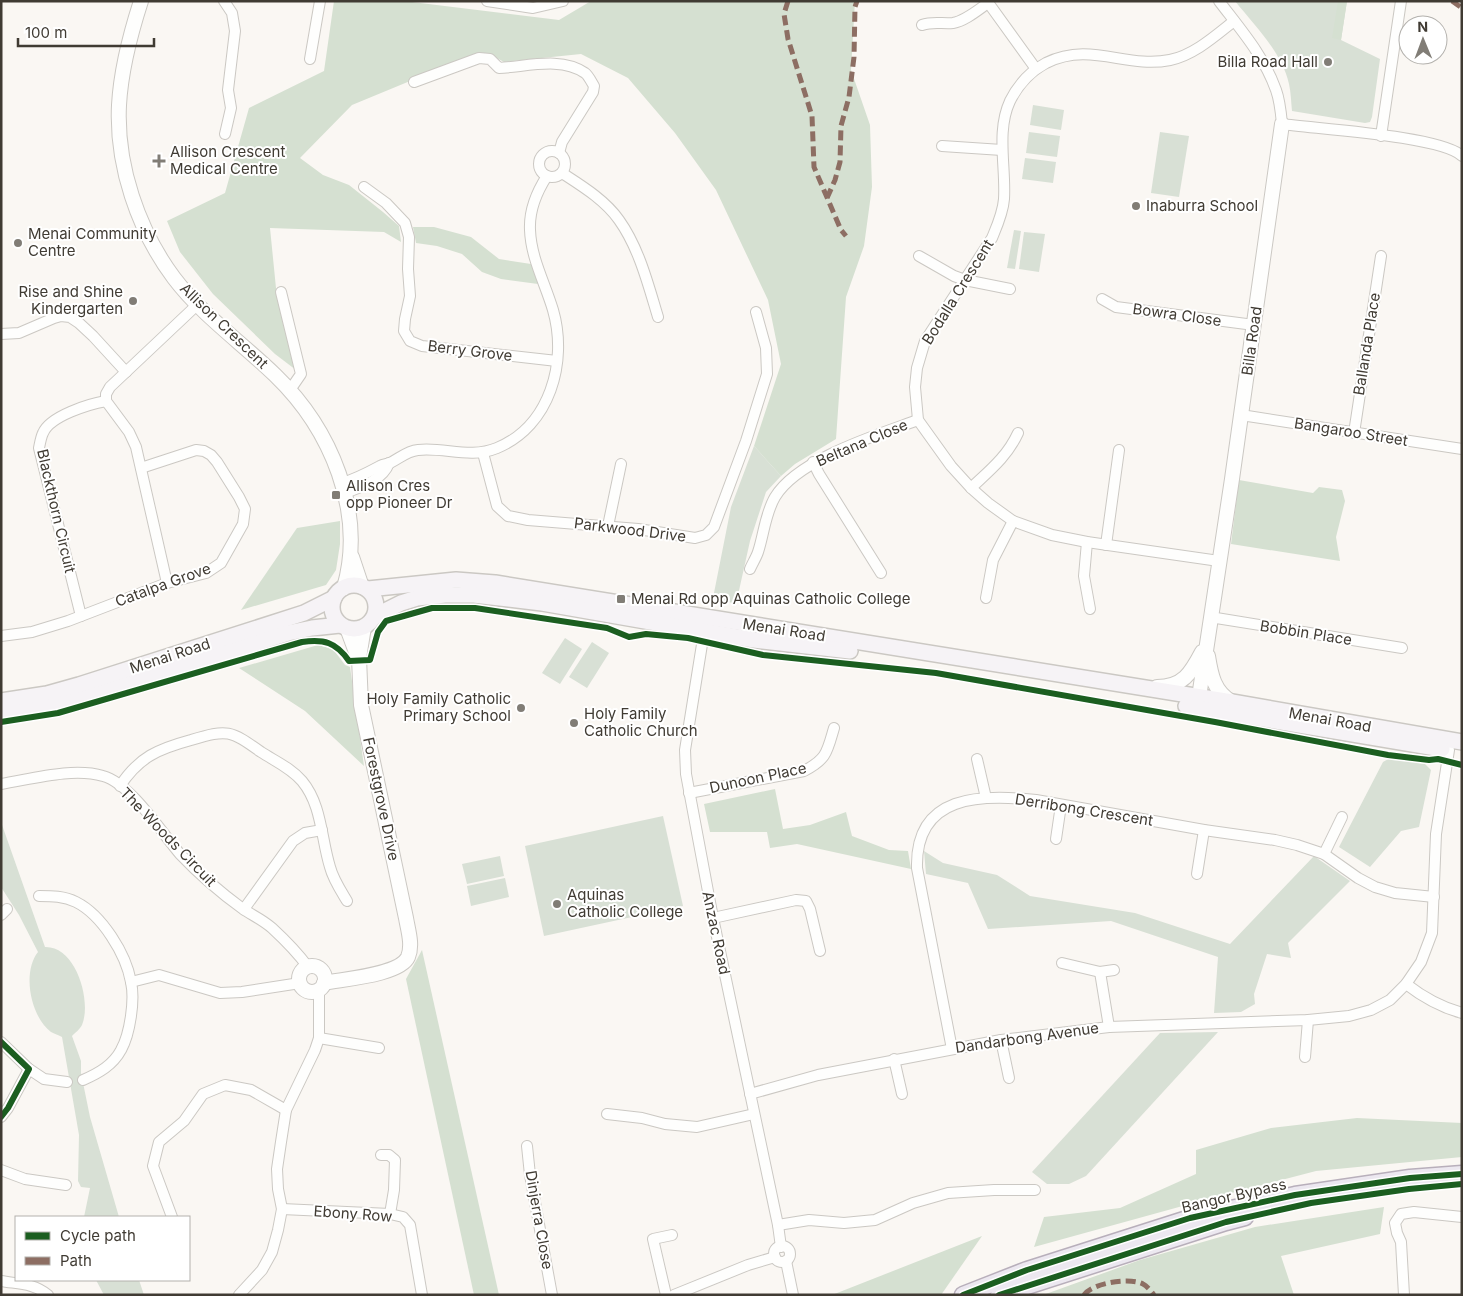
<svg xmlns="http://www.w3.org/2000/svg" width="1463" height="1296" viewBox="0 0 1463 1296" font-family="Inter,sans-serif">
<rect width="100%" height="100%" fill="#faf7f3"/>
<!-- green -->
<g fill="#d8e0d5">
<path d="M1235,1H1347L1341,40L1380,59L1372,117L1370,122L1365,123L1292,111C1291,102 1291,93 1289,84C1282,52 1254,25 1235,1Z"/>
<path d="M1033,105L1064,110L1061,130L1030,125Z"/>
<path d="M1029,132L1060,136L1057,157L1026,153Z"/>
<path d="M1160,132L1189,136L1179,197L1151,193Z"/>
<path d="M1025,158L1056,162L1053,183L1022,179Z"/>
<path d="M1014,230L1021,231L1015,269L1007,268Z"/>
<path d="M1024,232L1045,234L1039,272L1019,269Z"/>
<path d="M754,446L781,476L766,492L750,541L736,604L713,598L731,507Z"/>
<path d="M565,638L582,649L560,684L542,673Z"/>
<path d="M592,642L609,653L587,688L569,677Z"/>
<path d="M1390,758L1425,764L1431,770L1419,827L1401,831L1370,867L1339,847L1383,762Z"/>
<path d="M663,816L683,906L544,936L525,846Z"/>
<path d="M1,822L45,947C76,946 92,1001 82,1025C80,1029 75,1033 72,1036L81,1061V1073L90,1117L119,1217H84L90,1188L81,1187L78,1181L79,1135L62,1037C59,1035 54,1034 51,1032C30,1016 22,972 38,952L19,915L1,887Z"/>
<path d="M924,851L943,863L997,875L1030,896L1135,913L1230,944L1314,856L1350,881L1288,943L1291,958L1267,954L1254,994L1255,1004L1241,1012L1214,1013L1218,957L1111,921L988,929L968,883L926,874Z"/>
<path d="M500,856L504,876L467,884L462,864Z"/>
<path d="M505,878L509,897L471,906L467,886Z"/>
<path d="M1218,1032L1086,1176L1069,1184H1047L1032,1172L1160,1033Z"/>
<path d="M96,1280H139L144,1295H104Z"/>
</g>
<!-- forest -->
<g fill="#d5e0d1">
<path d="M334,1H404L559,20L591,1H855L851,70L870,125L872,187L864,246L846,297L836,439L795,464L781,476L754,446L781,364L768,300L716,190L675,133L628,78L581,54L504,62L493,56L473,55L352,105L300,158L323,175L349,185L383,212L399,226L401,242L384,232L270,228L277,298L296,370L275,354L213,294L180,252L167,221L225,193L249,108L324,71Z"/>
<path d="M1338,1H1347L1341,40L1332,38Z"/>
<path d="M413,227H434L471,237L499,259L531,264L538,284L501,279L482,272L462,254L437,246L416,243Z"/>
<path d="M1239,480L1313,493L1319,487L1342,490L1345,501L1336,537L1340,561L1231,544Z"/>
<path d="M340,521V544L336,570L326,585L241,610L297,528Z"/>
<path d="M318,645L333,649L345,665L350,667L364,766L305,711L239,668Z"/>
<path d="M775,789L783,829L810,825L846,812L852,836L889,850L908,851L911,869L797,844L770,848L767,832H710L704,804Z"/>
<path d="M422,950L499,1295H474L406,979Z"/>
<path d="M1357,1118L1462,1123V1157L1316,1171L1208,1199L1034,1247L1044,1217L1120,1208L1196,1174V1150L1271,1128Z"/>
<path d="M1384,1207L1380,1234L1281,1256L1294,1295H1043L1140,1260L1255,1227Z"/>
<path d="M982,1236L941,1295H832Z"/>
</g>
<g fill="none" stroke-linecap="round" stroke-linejoin="round">
<!-- minor casing -->
<g stroke="#cbc8c3" stroke-width="12">
<g id="minor">
<path d="M224,1L232,13L235,31L228,90L231,108L225,134"/>
<path d="M487,1L533,8L563,1"/>
<path d="M987,1L1036,69"/>
<path d="M1219,1C1241,30 1264,56 1276,90C1280,101 1281,113 1282,124C1318,129 1441,136 1462,156"/>
<path d="M922,25C933,21 942,24 953,23C965,21 978,10 988,3"/>
<path d="M310,59L320,1"/>
<path d="M414,82L479,58L490,59L499,68C525,67 561,56 585,73C588,75 591,81 594,86L593,92L562,142L559,153"/>
<path d="M1381,136L1401,1"/>
<path d="M942,146L1002,150"/>
<circle cx="552" cy="164" r="13"/>
<path d="M562,173C582,186 605,200 619,220C639,248 648,284 658,317"/>
<path d="M364,187L386,203L405,223L409,237L408,269L410,296L405,319L404,331L410,341L422,346L557,361"/>
<path d="M919,256L954,276L965,280L1010,289"/>
<path d="M281,292L301,374L290,390"/>
<path d="M1102,299L1116,307L1254,325"/>
<path d="M1,334L19,333L54,318L61,316L70,317L79,323L93,336L126,372"/>
<path d="M106,401V394L110,387L198,304"/>
<path d="M1241,415L1462,449"/>
<path d="M1354,433L1381,256"/>
<path d="M483,453L497,506L508,516L528,520L638,529L695,538L706,535L714,527L746,441L767,374L766,348L756,312"/>
<path d="M813,462L819,474L881,573"/>
<path d="M342,483C356,479 367,473 380,466C383,464 387,464 390,463C400,458 407,451 418,450C445,447 470,459 497,448C550,426 568,362 553,310C545,283 531,258 530,230C529,210 536,193 547,176"/>
<path d="M971,488C989,471 1007,457 1018,433"/>
<path d="M345,493C361,487 383,480 389,463"/>
<path d="M608,526L621,464"/>
<path d="M1087,542L1084,576L1090,609"/>
<path d="M1106,545L1119,450"/>
<path d="M1219,561L1087,542L1052,535L1013,521L988,503L971,488L951,466L918,420L915,387L917,368L925,341L992,238C997,226 1003,213 1004,199C1006,167 996,131 1010,101C1018,85 1031,71 1046,63C1091,41 1126,69 1170,60C1194,55 1215,36 1234,21"/>
<path d="M750,569C752,564 756,558 758,552C764,534 765,514 775,497C798,459 877,435 918,420"/>
<path d="M986,598L993,560L1013,521"/>
<path d="M81,616L39,448C40,443 41,437 43,433C50,416 89,404 106,401L129,432L136,447L167,583"/>
<path d="M1210,617L1402,648"/>
<path d="M704,632L685,750L686,774L713,918L778,1225L781,1247"/>
<path d="M1,636L32,632L68,621L167,583L206,573L221,563L243,524L245,509L239,497L217,462L211,455L204,451L196,450L141,468"/>
<path d="M977,759L986,798"/>
<path d="M1,784C32,779 73,767 103,776C130,783 162,833 180,854C199,874 221,893 243,909C252,915 263,920 272,928C285,940 297,952 308,967"/>
<path d="M120,786C139,757 158,749 191,740C228,729 230,730 261,752C275,761 291,768 302,781C322,805 321,838 330,867C333,879 341,891 347,901"/>
<path d="M689,793L804,771C827,759 827,752 834,728"/>
<path d="M1056,839L1061,805"/>
<path d="M1324,854L1342,817"/>
<path d="M1197,874L1204,830"/>
<path d="M39,896C52,896 64,896 76,902C102,915 126,954 131,982C135,1000 130,1034 121,1050C113,1065 99,1073 83,1080"/>
<path d="M244,909L293,841L305,833L322,830"/>
<path d="M1,915L7,909"/>
<path d="M713,918L796,900L806,901L810,909L820,951"/>
<path d="M1062,963L1100,972L1114,970"/>
<path d="M1100,972L1109,1027"/>
<path d="M131,982L159,975L220,993L242,992L300,983"/>
<path d="M1406,984C1424,998 1440,1007 1462,1013"/>
<path d="M319,1038L379,1048"/>
<path d="M1001,1040L1009,1078"/>
<path d="M1,1042L29,1069L44,1079L67,1082"/>
<path d="M952,1049L917,868C915,794 981,794 1036,800L1204,830L1275,840L1297,845L1324,854L1358,878L1375,887L1395,893L1434,897"/>
<path d="M1305,1057L1308,1020"/>
<path d="M894,1059L902,1094"/>
<path d="M750,1094L818,1075L1001,1040L1109,1027L1308,1020L1349,1016L1371,1010L1390,1000L1406,984L1421,962L1432,933L1436,834L1449,750"/>
<path d="M607,1114L642,1118L665,1124L697,1127L754,1114"/>
<path d="M1,1117L8,1108L29,1069"/>
<path d="M527,1146L530,1175L552,1295"/>
<path d="M381,1155H389L395,1160L394,1190L390,1214"/>
<path d="M1,1170L25,1179L66,1185"/>
<path d="M282,1209L390,1214L403,1217L410,1225L422,1295"/>
<path d="M172,1217L153,1166L159,1142L184,1121L203,1094L225,1085L251,1090L286,1110"/>
<path d="M778,1225L809,1220L844,1223L875,1220L913,1203L948,1193L994,1190H1035"/>
<circle cx="782" cy="1254" r="8"/>
<path d="M786,1261L793,1295"/>
<path d="M1,1281C18,1284 34,1283 48,1295"/>
<path d="M239,1295L262,1270L272,1252L278,1230L282,1209L278,1189L277,1169L281,1142L286,1110L315,1050L319,1038V990"/>
<path d="M666,1295L653,1239L672,1235"/>
<path d="M674,1295L748,1265L775,1257"/>
<path d="M1404,1295L1401,1242L1397,1233L1395,1223L1401,1214L1414,1212L1462,1217"/>
</g>
</g>
<!-- tertiary casing -->
<g stroke="#cbc8c3" stroke-width="16">
<g id="tertiary">
<path d="M141,1C130,35 121,69 119,105C116,165 138,230 174,278C202,315 242,343 275,375C331,429 366,512 344,588"/>
<path d="M352,557L362,587"/>
<path d="M347,628L357,655"/>
<path d="M1208,656C1211,675 1214,692 1232,702"/>
<path d="M1157,687C1183,687 1191,673 1202,652"/>
<path d="M1199,697L1232,479L1282,124"/>
<circle cx="312" cy="979" r="13"/>
<path d="M324,983C343,979 400,975 408,957C413,945 408,930 406,918L361,705L359,658L364,627"/>
</g>
</g>
<!-- secondary casing -->
<g stroke="#cbc8c3" stroke-width="18">
<g id="secondary">
<circle cx="354" cy="607" r="22"/>
<path d="M368,589L456,580L495,583L1232,702L1462,742"/>
<path d="M375,616L401,603L417,598L445,595H474L542,603L754,640L850,651"/>
<path d="M1,701L47,694L79,685L304,613L334,598"/>
<path d="M1186,706L1442,749"/>
<path d="M1,715L45,708L86,698L288,633L312,628L340,625"/>
</g>
</g>
<!-- primary casing -->
<g stroke="#b8afbb" stroke-width="19">
<g id="primary">
<path d="M963,1295L1027,1270L1190,1218L1295,1195L1410,1178L1462,1174"/>
<path d="M999,1295L1226,1222L1245,1217"/>
</g>
</g>
<!-- minor -->
<use href="#minor" stroke="#fefefd" stroke-width="10"/>
<!-- tertiary -->
<use href="#tertiary" stroke="#fefefd" stroke-width="14"/>
<!-- secondary -->
<use href="#secondary" stroke="#f6f3f6" stroke-width="15"/>
<!-- primary -->
<use href="#primary" stroke="#ece8f0" stroke-width="16"/>
<!-- quiet -->
<g stroke="#8d6e63" stroke-width="5" stroke-dasharray="10 5" stroke-linecap="butt">
<path d="M788,1L784,14L788,39L812,116L814,167L841,230L846,236"/>
<path d="M1452,1L1462,8"/>
<path d="M827,198L835,180L840,162L841,126L849,97L854,57L855,7L857,1"/>
<path d="M1084,1295C1092,1283 1130,1277 1143,1284C1147,1286 1151,1291 1154,1295"/>
</g>
<!-- cycleway casing -->
<g stroke="#fff" stroke-width="9">
<g id="cycleway">
<path d="M1,722L58,713L302,642C324,639 336,642 349,661L370,660L378,632L386,621L432,608H475L607,628L629,637L646,634L688,638L763,655L936,673L1215,722L1388,755L1429,760L1438,759L1462,765"/>
<path d="M1,1042L29,1069L8,1108L1,1117"/>
<path d="M963,1295L1027,1270L1190,1218L1295,1195L1410,1178L1462,1174"/>
<path d="M999,1295L1226,1222L1311,1203L1409,1189L1462,1184"/>
</g>
</g>
<!-- cycleway -->
<use href="#cycleway" stroke="#1b5e20" stroke-width="6"/>
</g>
<!-- markers -->
<g fill="#817d76" stroke="#fff" stroke-width="2">
<circle cx="1328" cy="62" r="5"/>
<path d="M156.5 153.5h5v5h5v5h-5v5h-5v-5h-5v-5h5z"/>
<circle cx="1136" cy="206" r="5"/>
<circle cx="18" cy="243" r="5"/>
<circle cx="133" cy="301" r="5"/>
<rect x="331" y="490" width="10" height="10" rx="2.5"/>
<rect x="616" y="594" width="10" height="10" rx="2.5"/>
<circle cx="521" cy="708" r="5"/>
<circle cx="574" cy="723" r="5"/>
<circle cx="557" cy="904" r="5"/>
</g>
<g text-anchor="middle" stroke-width="4" stroke-linejoin="round" paint-order="stroke">
<!-- poi labels -->
<g font-size="15" fill="#403b33" stroke="#fff" text-anchor="start">
<text x="1318" y="67" text-anchor="end">Billa Road Hall</text>
<text x="170" y="157">Allison Crescent<tspan x="170" dy="17">Medical Centre</tspan></text>
<text x="1146" y="211">Inaburra School</text>
<text x="28" y="239">Menai Community<tspan x="28" dy="17">Centre</tspan></text>
<text x="123" y="297" text-anchor="end">Rise and Shine<tspan x="123" dy="17">Kindergarten</tspan></text>
<text x="346" y="491">Allison Cres<tspan x="346" dy="17">opp Pioneer Dr</tspan></text>
<text x="631" y="604">Menai Rd opp Aquinas Catholic College</text>
<text x="511" y="704" text-anchor="end">Holy Family Catholic<tspan x="511" dy="17">Primary School</tspan></text>
<text x="584" y="719">Holy Family<tspan x="584" dy="17">Catholic Church</tspan></text>
<text x="567" y="900">Aquinas<tspan x="567" dy="17">Catholic College</tspan></text>
</g>
<!-- street labels -->
<g font-size="15" fill="#403b33" stroke="#fff">
<text transform="translate(958 292) rotate(-58)" y="5">Bodalla Crescent</text>
<text transform="translate(1177 315) rotate(8)" y="5">Bowra Close</text>
<text transform="translate(224 326) rotate(44)" y="5">Allison Crescent</text>
<text transform="translate(1252 341) rotate(-82)" y="5">Billa Road</text>
<text transform="translate(1367 344) rotate(-81)" y="5">Ballanda Place</text>
<text transform="translate(470 351) rotate(7)" y="5">Berry Grove</text>
<text transform="translate(1351 432) rotate(9)" y="5">Bangaroo Street</text>
<text transform="translate(862 443) rotate(-23)" y="5">Beltana Close</text>
<text transform="translate(56 511) rotate(77)" y="5">Blackthorn Circuit</text>
<text transform="translate(630 530) rotate(7)" y="5">Parkwood Drive</text>
<text transform="translate(163 585) rotate(-20)" y="5">Catalpa Grove</text>
<text transform="translate(784 630) rotate(9)" y="5">Menai Road</text>
<text transform="translate(1306 633) rotate(9)" y="5">Bobbin Place</text>
<text transform="translate(170 656) rotate(-18)" y="5">Menai Road</text>
<text transform="translate(1330 720) rotate(10)" y="5">Menai Road</text>
<text transform="translate(758 778) rotate(-12)" y="5">Dunoon Place</text>
<text transform="translate(381 799) rotate(78)" y="5">Forestgrove Drive</text>
<text transform="translate(1084 810) rotate(9)" y="5">Derribong Crescent</text>
<text transform="translate(168 837) rotate(46)" y="5">The Woods Circuit</text>
<text transform="translate(716 933) rotate(78)" y="5">Anzac Road</text>
<text transform="translate(1027 1038) rotate(-8)" y="5">Dandarbong Avenue</text>
<text transform="translate(1234 1196) rotate(-13)" y="5">Bangor Bypass</text>
<text transform="translate(353 1214) rotate(4)" y="5">Ebony Row</text>
<text transform="translate(539 1220) rotate(80)" y="5">Dinjerra Close</text>
</g>
</g>
<!-- border -->
<rect width="1463" height="1296" fill="none" stroke="#403b33" stroke-width="5"/>
<!-- legend -->
<rect x="15" y="1216" width="175" height="65" fill="#ffffff" stroke="#b3b1ad"/>
<rect x="25" y="1232" width="25" height="8" fill="#1b5e20" stroke="#b3b1ad"/>
<text x="60" y="1241" font-size="15" fill="#403b33">Cycle path</text>
<rect x="25" y="1257" width="25" height="8" fill="#8d6e63" stroke="#b3b1ad"/>
<text x="60" y="1266" font-size="15" fill="#403b33">Path</text>
<!-- north arrow -->
<g transform="translate(1423 40) rotate(359)"><circle r="24" fill="#ffffff" stroke="#b3b1ad"/>
<path d="M0-4L9 19L0 12L-9 19Z" fill="#817d76"/>
<text y="-8" font-size="14" font-weight="bold" text-anchor="middle" fill="#403b33">N</text>
</g>
<!-- scale -->
<path d="M18 38v8h136v-8" fill="none" stroke="#403b33" stroke-width="2.5"/>
<text x="25" y="38" font-size="15" fill="#403b33" stroke="#ffffff" stroke-width="4" paint-order="stroke">100 m</text>
</svg>
